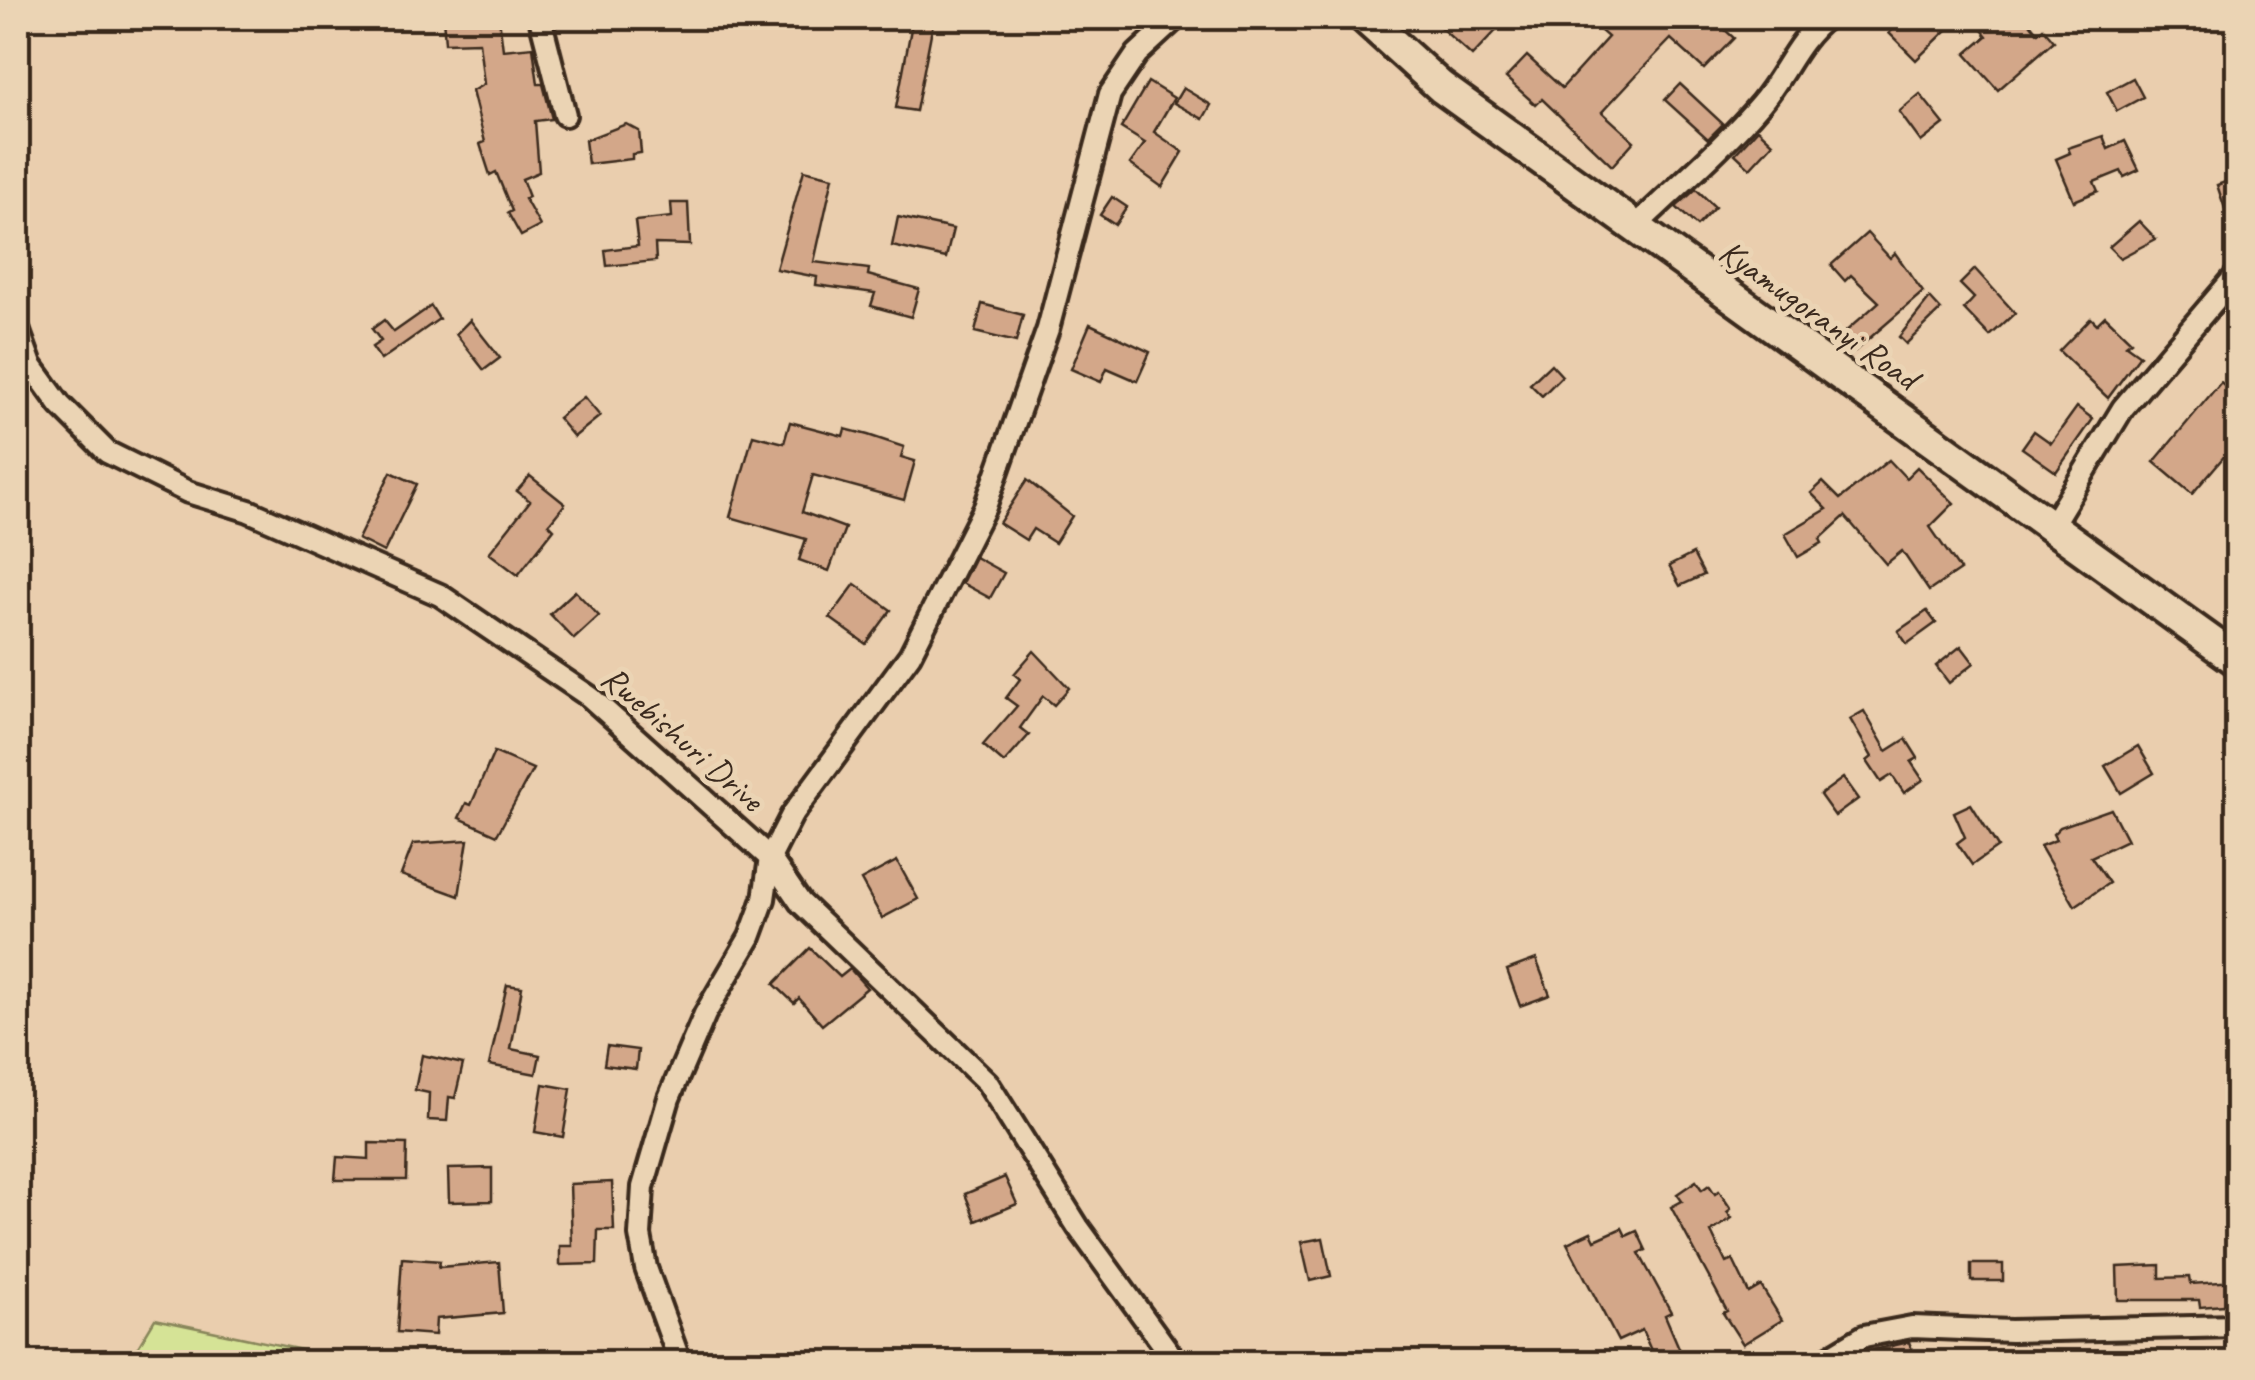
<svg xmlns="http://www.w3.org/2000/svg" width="2255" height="1380" viewBox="0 0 2255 1380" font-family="Caveat,sans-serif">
<rect width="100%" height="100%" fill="#eaceae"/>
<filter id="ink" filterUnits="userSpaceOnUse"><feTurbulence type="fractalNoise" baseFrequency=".01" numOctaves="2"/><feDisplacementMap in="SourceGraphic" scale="20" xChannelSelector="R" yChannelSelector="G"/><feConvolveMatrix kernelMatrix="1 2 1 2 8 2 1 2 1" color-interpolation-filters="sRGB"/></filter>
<g filter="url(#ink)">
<!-- green -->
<path fill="#d5e396" stroke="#88865a" stroke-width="2.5" d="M155,1319L359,1362H129Z"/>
<!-- building -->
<g fill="#d3a789" stroke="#3b2a1e" stroke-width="2.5">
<path d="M443,18H499L503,50L533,47L538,84H543L552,119L535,121L539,172L522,179L529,197L525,199L540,226L521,236L508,213L512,211L496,172L490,175L480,144L485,142L472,91L484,84L479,42L445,43Z"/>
<path d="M913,18H934L916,111L896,108Z"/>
<path d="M1430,18H1508L1472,56Z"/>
<path d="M1586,18H1712L1734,38L1704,69L1671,39L1642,69L1602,112L1634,141L1612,166L1542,99L1536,105L1506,78L1527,56L1562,88L1608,37Z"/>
<path d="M1905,18H1938L1949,28L1916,60L1889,33Z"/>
<path d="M1988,18H2026L2038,33L2043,28L2054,41L1998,90L1966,54L1987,36L1978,25Z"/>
<path d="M2133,78L2143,97L2117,111L2107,92Z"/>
<path d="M1148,82L1174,98L1154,132L1183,152L1162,187L1130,164L1145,143L1121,128Z"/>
<path d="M1680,84L1723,124L1708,139L1665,100Z"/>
<path d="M1183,88L1211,105L1203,119L1174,103Z"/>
<path d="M1920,94L1944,124L1921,142L1899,112Z"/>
<path d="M626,124L639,131L641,153L632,154V159L588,164L585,140Z"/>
<path d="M1758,129L1773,143L1750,168L1735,154Z"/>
<path d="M2103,136L2108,149L2125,141L2139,170L2124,177L2121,171L2094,182L2098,191L2074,201L2056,159L2070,153L2068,148Z"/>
<path d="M804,170L833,177L814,262L869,269L868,275L919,289L911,317L871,306L875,293L816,285L817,277L776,269Z"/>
<path d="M2233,179L2238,192L2235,238L2217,185Z"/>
<path d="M1696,189L1715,207L1697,226L1676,207Z"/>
<path d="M1112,197L1127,207L1115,225L1100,215Z"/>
<path d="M671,203H688L690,245L655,244L656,261L607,266L605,250L638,246L635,221L672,217Z"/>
<path d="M898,217L953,229L946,258L892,246Z"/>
<path d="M2139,221L2156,239L2120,258L2109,247Z"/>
<path d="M1867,233L1890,258L1895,253L1923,292L1849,356L1835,341L1879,302L1851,275L1845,281L1831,265Z"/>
<path d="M1975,269L2015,313L1990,336L1964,309L1974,298L1960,284Z"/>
<path d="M1930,298L1941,310L1906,344L1899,337Z"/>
<path d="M982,304L1023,315L1016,342L975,332Z"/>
<path d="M431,306L439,319L381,360L372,347L381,341L372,329L384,320L394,332Z"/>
<path d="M2105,316L2131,341L2126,345L2140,355L2108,398L2059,351L2091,318L2097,324Z"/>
<path d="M470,320L500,358L484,370L456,334Z"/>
<path d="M1090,324L1150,352L1137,381L1107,368L1101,382L1071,369Z"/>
<path d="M1551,364L1562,376L1542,396L1530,384Z"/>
<path d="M2238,371V440L2192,494L2154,462L2221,382L2225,386Z"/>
<path d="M584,397L600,416L574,437L558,418Z"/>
<path d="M2077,407L2093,419L2056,472L2022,448L2034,431L2051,443Z"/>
<path d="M790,422L843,436L845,429L868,435L904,447L901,457L915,461L904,500L813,475L802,512L845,528L829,571L799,560L806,539L730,517L753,435L784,443Z"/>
<path d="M1889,460L1906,478L1917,467L1954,503L1930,527L1960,570L1929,591L1902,551L1886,564L1845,516L1820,539L1822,543L1798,557L1785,534L1827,509L1811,493L1823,482L1840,499Z"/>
<path d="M391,472L417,484L384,552L358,539Z"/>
<path d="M530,476L565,504L549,524L554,529L518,575L489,553L530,501L517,491Z"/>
<path d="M1027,480L1072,516L1055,543L1033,529L1026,540L999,523Z"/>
<path d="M1693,554L1704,575L1680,586L1669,566Z"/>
<path d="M975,557L1004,573L990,598L962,583Z"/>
<path d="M855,584L891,610L866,644L830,618Z"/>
<path d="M575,591L599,616L574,639L550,614Z"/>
<path d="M1927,611L1936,623L1907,644L1898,631Z"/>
<path d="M1961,646L1974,663L1949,683L1936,666Z"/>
<path d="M1034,651L1069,688L1054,705L1043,696L1020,728L1029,735L1004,763L983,745L1017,706L1006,698L1020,679L1014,674Z"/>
<path d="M1864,711L1887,751L1906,739L1918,758L1911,762L1923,780L1904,793L1892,775L1881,782L1867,761L1872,757L1850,719Z"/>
<path d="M2138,746L2154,773L2121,793L2105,766Z"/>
<path d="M494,752L533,769L497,835L459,818L466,803L471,805Z"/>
<path d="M1843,778L1858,799L1835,816L1820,795Z"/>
<path d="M1971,804L1998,847L1972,865L1957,843L1965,837L1954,812Z"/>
<path d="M2111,809L2127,840L2091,857L2109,883L2075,906L2040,846L2056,840L2053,834L2060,827Z"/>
<path d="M468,840L459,896L401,875L413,844Z"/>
<path d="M897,861L918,899L882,918L861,880Z"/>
<path d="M810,948L840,977L850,969L867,988L822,1025L799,998L794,1003L774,984Z"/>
<path d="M1536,959L1550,995L1520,1006L1507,970Z"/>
<path d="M507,985L522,987L511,1049L540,1055L536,1074L489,1065Z"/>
<path d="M607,1046L638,1050L636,1069L604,1065Z"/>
<path d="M422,1055L463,1064L455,1098L449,1097L447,1121L428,1120L429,1093L415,1090Z"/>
<path d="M543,1084L571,1089L563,1137L535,1132Z"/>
<path d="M369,1143L407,1144L406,1180H335L337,1157L369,1159Z"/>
<path d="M492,1168V1201L449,1202L448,1169Z"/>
<path d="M1005,1177L1017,1204L976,1221L965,1194Z"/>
<path d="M1696,1181L1702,1190L1709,1185L1715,1194L1719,1191L1731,1209L1727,1212L1732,1218L1711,1232L1726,1263L1733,1260L1749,1293L1761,1286L1782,1320L1743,1344L1723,1313L1727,1311L1671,1207L1682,1201L1677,1194Z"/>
<path d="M612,1182L614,1230H598L597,1264L560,1265V1246H572L570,1184Z"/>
<path d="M1622,1228L1626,1236L1637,1231L1646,1250L1639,1253L1671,1312L1665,1315L1685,1362H1656L1642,1330L1618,1341L1567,1243L1591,1232L1595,1240Z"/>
<path d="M1323,1238L1331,1276L1310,1281L1301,1242Z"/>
<path d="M402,1258L440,1261L439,1267L499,1262L503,1313L436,1319L435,1335L397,1332Z"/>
<rect x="1971" y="1264" width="32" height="17"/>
<path d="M2160,1265V1278L2190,1277L2191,1284L2235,1281L2236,1304L2200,1307L2199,1300H2118L2117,1267Z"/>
<path d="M1909,1342L1917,1362H1870L1865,1352Z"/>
</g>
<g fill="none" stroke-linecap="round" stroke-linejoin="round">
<!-- street casing -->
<g stroke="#3b2a1e" stroke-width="28">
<g id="street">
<path d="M540,18L565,115"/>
<path d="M1634,228C1676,187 1723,148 1761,103C1785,75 1796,41 1826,18"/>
<path d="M18,329L31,365L60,405L107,452L188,492L249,511L440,595L590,697L770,858L800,902L987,1082L1078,1227L1176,1362"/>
<path d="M2052,525L2123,408L2238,273"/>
<path d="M680,1362L646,1268L640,1235L643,1187L669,1098L705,1014L750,937L764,899L770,858L792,815L910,655L985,507L1048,329L1110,94L1137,54L1176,18"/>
<path d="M1821,1362L1864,1336L1912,1327L2011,1331L2238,1326"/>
</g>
</g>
<!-- secondary casing -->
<g stroke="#3b2a1e" stroke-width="38">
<path id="secondary" d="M1365,18L1441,87L2238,661"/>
</g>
<!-- street -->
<use href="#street" stroke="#ebd4b4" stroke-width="20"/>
<!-- secondary -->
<use href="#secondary" stroke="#ebd4b4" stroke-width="30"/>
</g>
</g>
<g text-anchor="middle" stroke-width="10" stroke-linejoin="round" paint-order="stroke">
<!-- street labels -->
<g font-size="35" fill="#3b2a1e" stroke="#ebd4b4">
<text transform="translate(1819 314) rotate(35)" y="12">Kyamugoranyi Road</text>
<text transform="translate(683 738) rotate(41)" y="12">Rwebishuri Drive</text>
</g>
</g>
<!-- margin -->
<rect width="2255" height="1380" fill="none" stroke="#ebd4b4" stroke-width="60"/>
<rect x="30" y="30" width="2195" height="1320" fill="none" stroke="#3b2a1e" stroke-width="4" filter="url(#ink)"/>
</svg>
